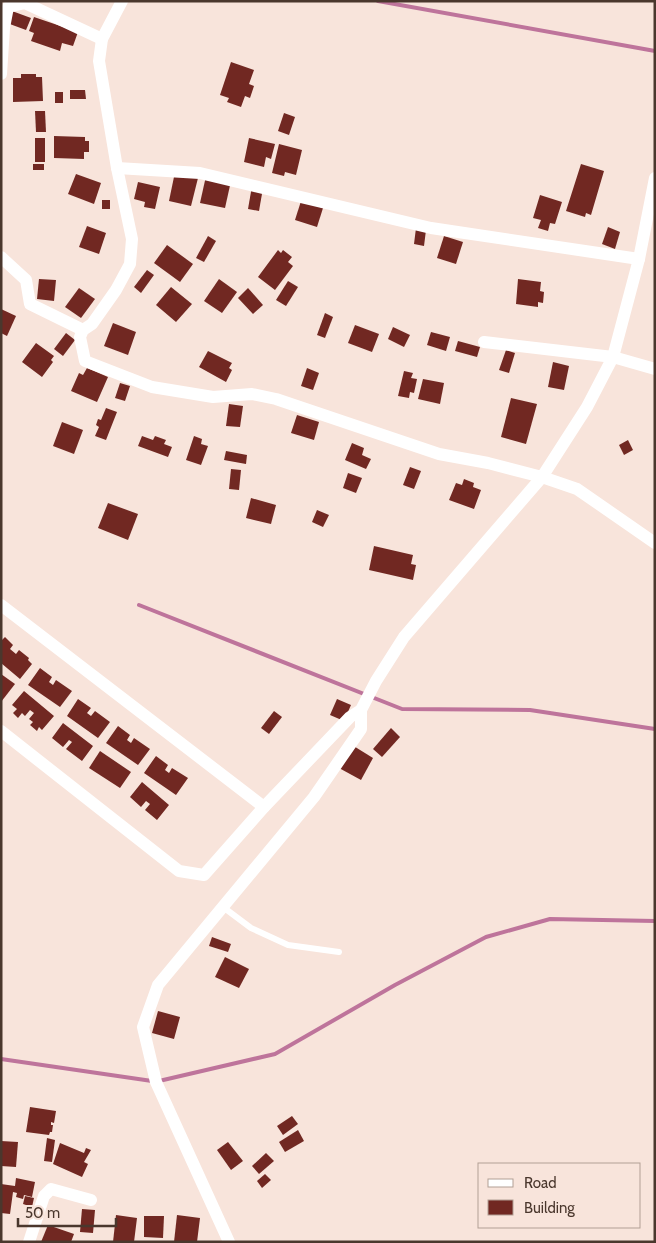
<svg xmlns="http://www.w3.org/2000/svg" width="656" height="1243" viewBox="0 0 656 1243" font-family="Cabin,sans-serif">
<rect width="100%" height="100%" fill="#f8e4db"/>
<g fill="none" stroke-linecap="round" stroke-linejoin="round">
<!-- stream -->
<g stroke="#be749b" stroke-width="4">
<path d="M378,1L655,51"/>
<path d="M139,605L402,709L530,710L655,729"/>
<path d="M1,1059L152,1081"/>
<path d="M159,1081L275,1054L395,985L486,937L550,919L655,921"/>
</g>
</g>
<!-- building -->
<g fill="#712822">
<path d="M12,11L31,18L26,30L7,23Z"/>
<path d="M34,17L78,32L73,46L62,43L60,51L31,41L34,33L29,31Z"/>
<path d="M231,62L254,70L249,84L254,86L250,98L245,96L241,107L227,102L229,98L220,95Z"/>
<path d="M21,74H36V77H42L43,101L13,102V78H21Z"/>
<path d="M70,90H85L86,99H70Z"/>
<rect x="55" y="92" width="8" height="11"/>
<path d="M35,111H45L46,132H36Z"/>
<path d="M284,113L295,117L289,135L278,131Z"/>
<path d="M54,136L85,137V141H89V152H84V159L54,158Z"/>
<rect x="35" y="138" width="10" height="24"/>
<path d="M249,138L275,144L271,159L266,157L264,167L244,162Z"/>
<path d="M279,144L302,150L296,175L285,172L284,176L272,173Z"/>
<rect x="33" y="164" width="11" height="6"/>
<path d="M581,164L604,171L591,215L586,213L585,217L566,211Z"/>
<path d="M175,172L198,178L191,206L169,201Z"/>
<path d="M76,174L101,183L94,204L68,194Z"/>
<path d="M206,176L231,181L225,208L200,203Z"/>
<path d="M138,182L160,187L155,209L144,207L145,202L134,199Z"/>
<path d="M252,186L263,188L259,211L248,209Z"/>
<path d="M540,195L562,202L555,224L550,223L548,231L538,228L541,220L533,218Z"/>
<rect x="102" y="200" width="8" height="9"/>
<path d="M301,201L323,208L317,227L295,220Z"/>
<path d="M87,226L106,233L99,254L79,247Z"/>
<path d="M608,227L620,232L615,249L602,244Z"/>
<path d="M416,228L426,230L424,246L414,244Z"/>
<path d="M208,236L216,241L204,262L196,258Z"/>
<path d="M444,236L463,242L456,264L437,258Z"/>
<path d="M167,245L193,264L180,282L154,263Z"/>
<path d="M278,250L281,253L283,250L292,257L288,262L293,266L275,290L258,277Z"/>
<path d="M147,270L154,275L141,293L134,287Z"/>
<path d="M39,279L56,280L54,301L37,299Z"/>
<path d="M219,279L237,292L222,313L204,301Z"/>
<path d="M518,279L541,282L540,291L544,292L543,303L538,302V307L516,304Z"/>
<path d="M288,281L298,287L286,306L276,300Z"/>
<path d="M171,287L192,304L176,322L156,305Z"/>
<path d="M79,288L95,299L81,318L65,307Z"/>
<path d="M248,288L263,305L253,314L238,298Z"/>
<path d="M1,309L16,316L7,336L1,333Z"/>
<path d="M325,313L333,317L325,338L317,335Z"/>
<path d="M113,323L136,332L128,355L104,346Z"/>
<path d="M355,325L379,334L372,352L348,343Z"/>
<path d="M393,327L410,335L404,347L388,339Z"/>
<path d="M431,332L450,337L446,351L427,345Z"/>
<path d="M66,333L75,340L63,356L54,349Z"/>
<path d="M458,341L480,347L477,357L455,351Z"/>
<path d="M36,343L54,356L51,360L53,362L42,377L22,362Z"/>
<path d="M506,350L515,353L509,373L499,370Z"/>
<path d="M208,351L232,363L229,368L232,370L226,382L199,367Z"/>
<path d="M553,362L569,366L564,390L548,387Z"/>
<path d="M87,368L108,377L97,402L71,391L79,373L83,375Z"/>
<path d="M307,368L319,373L313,390L301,386Z"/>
<path d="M404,371L413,373L411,378L417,379L414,393L410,392L409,398L398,396Z"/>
<path d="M423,379L444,383L440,404L418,399Z"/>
<path d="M120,383L130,386L125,401L115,398Z"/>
<path d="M511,398L537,404L526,444L501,437Z"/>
<path d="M229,404L243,406L240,427L226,426Z"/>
<path d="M106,408L117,412L106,440L95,436L99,427L96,425L98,419L101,420Z"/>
<path d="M297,415L319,422L314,440L291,433Z"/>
<path d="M62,422L83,430L74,454L53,446Z"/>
<path d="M142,436L153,440L155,436L166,440L164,444L172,447L168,457L138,446Z"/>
<path d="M194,436L202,439L201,444L208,446L201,465L186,460Z"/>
<path d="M628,440L633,450L624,455L619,445Z"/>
<path d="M352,443L364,448L362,455L371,459L366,469L345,460Z"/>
<path d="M226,451L247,455L246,464L224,460Z"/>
<path d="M410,467L421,471L414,489L403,485Z"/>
<path d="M231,469L241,470L239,490L229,489Z"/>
<path d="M348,473L362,478L356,493L343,488Z"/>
<path d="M464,479L474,483L473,487L481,490L474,509L449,500L456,483L462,485Z"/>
<path d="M251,498L276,505L271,524L246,518Z"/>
<path d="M108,503L138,514L128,540L98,528Z"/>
<path d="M317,510L329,515L323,527L312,522Z"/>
<path d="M374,546L413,555L411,564L416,565L413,580L369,570Z"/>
<path d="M5,637L13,645L10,649L16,654L19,650L29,658L28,660L32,664L20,679L1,663V641Z"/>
<path d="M40,668L52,677L49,682L53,685L56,680L72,691L60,707L28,685Z"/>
<path d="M1,674L15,684L1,702Z"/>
<path d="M24,691L54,716L42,730L39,727L37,731L30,725L33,722L29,719L34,713L30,710L25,716L22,713L18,718L13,713L17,709L12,705Z"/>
<path d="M78,699L91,708L87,713L91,716L95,711L110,722L98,738L67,716Z"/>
<path d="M337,699L351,705L344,721L330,715Z"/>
<path d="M274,711L282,717L269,734L261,728Z"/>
<path d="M63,723L93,746L82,761L66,749L72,742L69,740L63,747L52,738Z"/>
<path d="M118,726L130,735L127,740L131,743L134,738L150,749L138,765L106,743Z"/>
<path d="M391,728L400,737L382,757L373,749Z"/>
<path d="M352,745L373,758L361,780L339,768Z"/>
<path d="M100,751L131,772L120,788L89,768Z"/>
<path d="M156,756L168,765L165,770L169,773L172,768L188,778L176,795L144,773Z"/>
<path d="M142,782L169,805L157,820L145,810L150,804L146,801L141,807L130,797Z"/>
<path d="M212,937L231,944L228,952L209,946Z"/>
<path d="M225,957L249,969L239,988L215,977Z"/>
<path d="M158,1011L180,1017L174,1039L152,1033Z"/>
<path d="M30,1107L56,1111L54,1123L51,1122V1125H53L52,1132H50L49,1135L26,1132Z"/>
<path d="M292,1116L298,1124L283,1135L277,1126Z"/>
<path d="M298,1130L304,1141L285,1152L279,1142Z"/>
<path d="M47,1138L55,1140L52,1162L44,1161Z"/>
<path d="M1,1141L18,1142L16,1167L1,1166Z"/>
<path d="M228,1142L243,1161L231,1170L217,1150Z"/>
<path d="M60,1143L84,1153L86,1148L91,1150L84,1162L88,1164L82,1177L53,1164Z"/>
<path d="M266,1153L274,1161L259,1174L252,1166Z"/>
<path d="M265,1174L271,1180L262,1188L257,1181Z"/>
<path d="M16,1178L35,1182L32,1197L24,1195L23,1199L16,1197L17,1193L13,1192L10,1214L1,1213V1184L15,1186Z"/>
<path d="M25,1196L34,1198L32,1207L23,1204Z"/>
<path d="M82,1209L95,1210L93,1233L80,1232Z"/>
<path d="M116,1215L137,1218L134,1242H113Z"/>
<path d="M177,1215L200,1218L197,1242H174Z"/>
<path d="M144,1216H164L163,1238L144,1237Z"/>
<path d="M48,1225L74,1234L71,1242H41Z"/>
</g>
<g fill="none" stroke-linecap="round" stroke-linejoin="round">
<!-- lane -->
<path stroke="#fff" stroke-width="6" d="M223,907L251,928L288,945L339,952"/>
<!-- street -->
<g stroke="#fff" stroke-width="12">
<path d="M122,1L102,39L99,61L117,168L132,239L130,264L116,290L92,324L83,330L80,337L85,361L152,387L213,397L252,394L276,399L439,454L488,463L542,477L577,489L655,543"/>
<path d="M1,74L4,28L8,7L25,3L102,39"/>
<path d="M117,168L200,173L431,228L639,259"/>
<path d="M1,257L26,280L30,304L83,330"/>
<path d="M484,342L613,357L655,369"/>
<path d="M1,605L264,807"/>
<path d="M1,731L179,871L204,875L264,807L350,717L361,710L376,681L404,637L542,477L587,407L613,357L639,259L655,178"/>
<path d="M29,1242L44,1196L51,1189L91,1200"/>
<path d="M229,1242L156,1082L143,1027L158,985L314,797L361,729V710"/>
</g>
</g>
<!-- border -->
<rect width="656" height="1243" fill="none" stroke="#4a372d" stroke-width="5"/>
<!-- legend -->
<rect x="478" y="1163" width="162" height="65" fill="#f8e4db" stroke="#b29f95"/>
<rect x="488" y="1179" width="25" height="8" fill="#ffffff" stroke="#b29f95"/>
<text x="524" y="1188" font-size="15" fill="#4a372d">Road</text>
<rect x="488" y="1200" width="25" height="15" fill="#712822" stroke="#b29f95"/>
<text x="524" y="1213" font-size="15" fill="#4a372d">Building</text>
<!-- scale -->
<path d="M18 1218v8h98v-8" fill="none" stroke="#4a372d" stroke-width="2.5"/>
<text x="25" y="1218" font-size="15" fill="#4a372d" stroke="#f8e4db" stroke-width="4" paint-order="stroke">50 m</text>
</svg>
